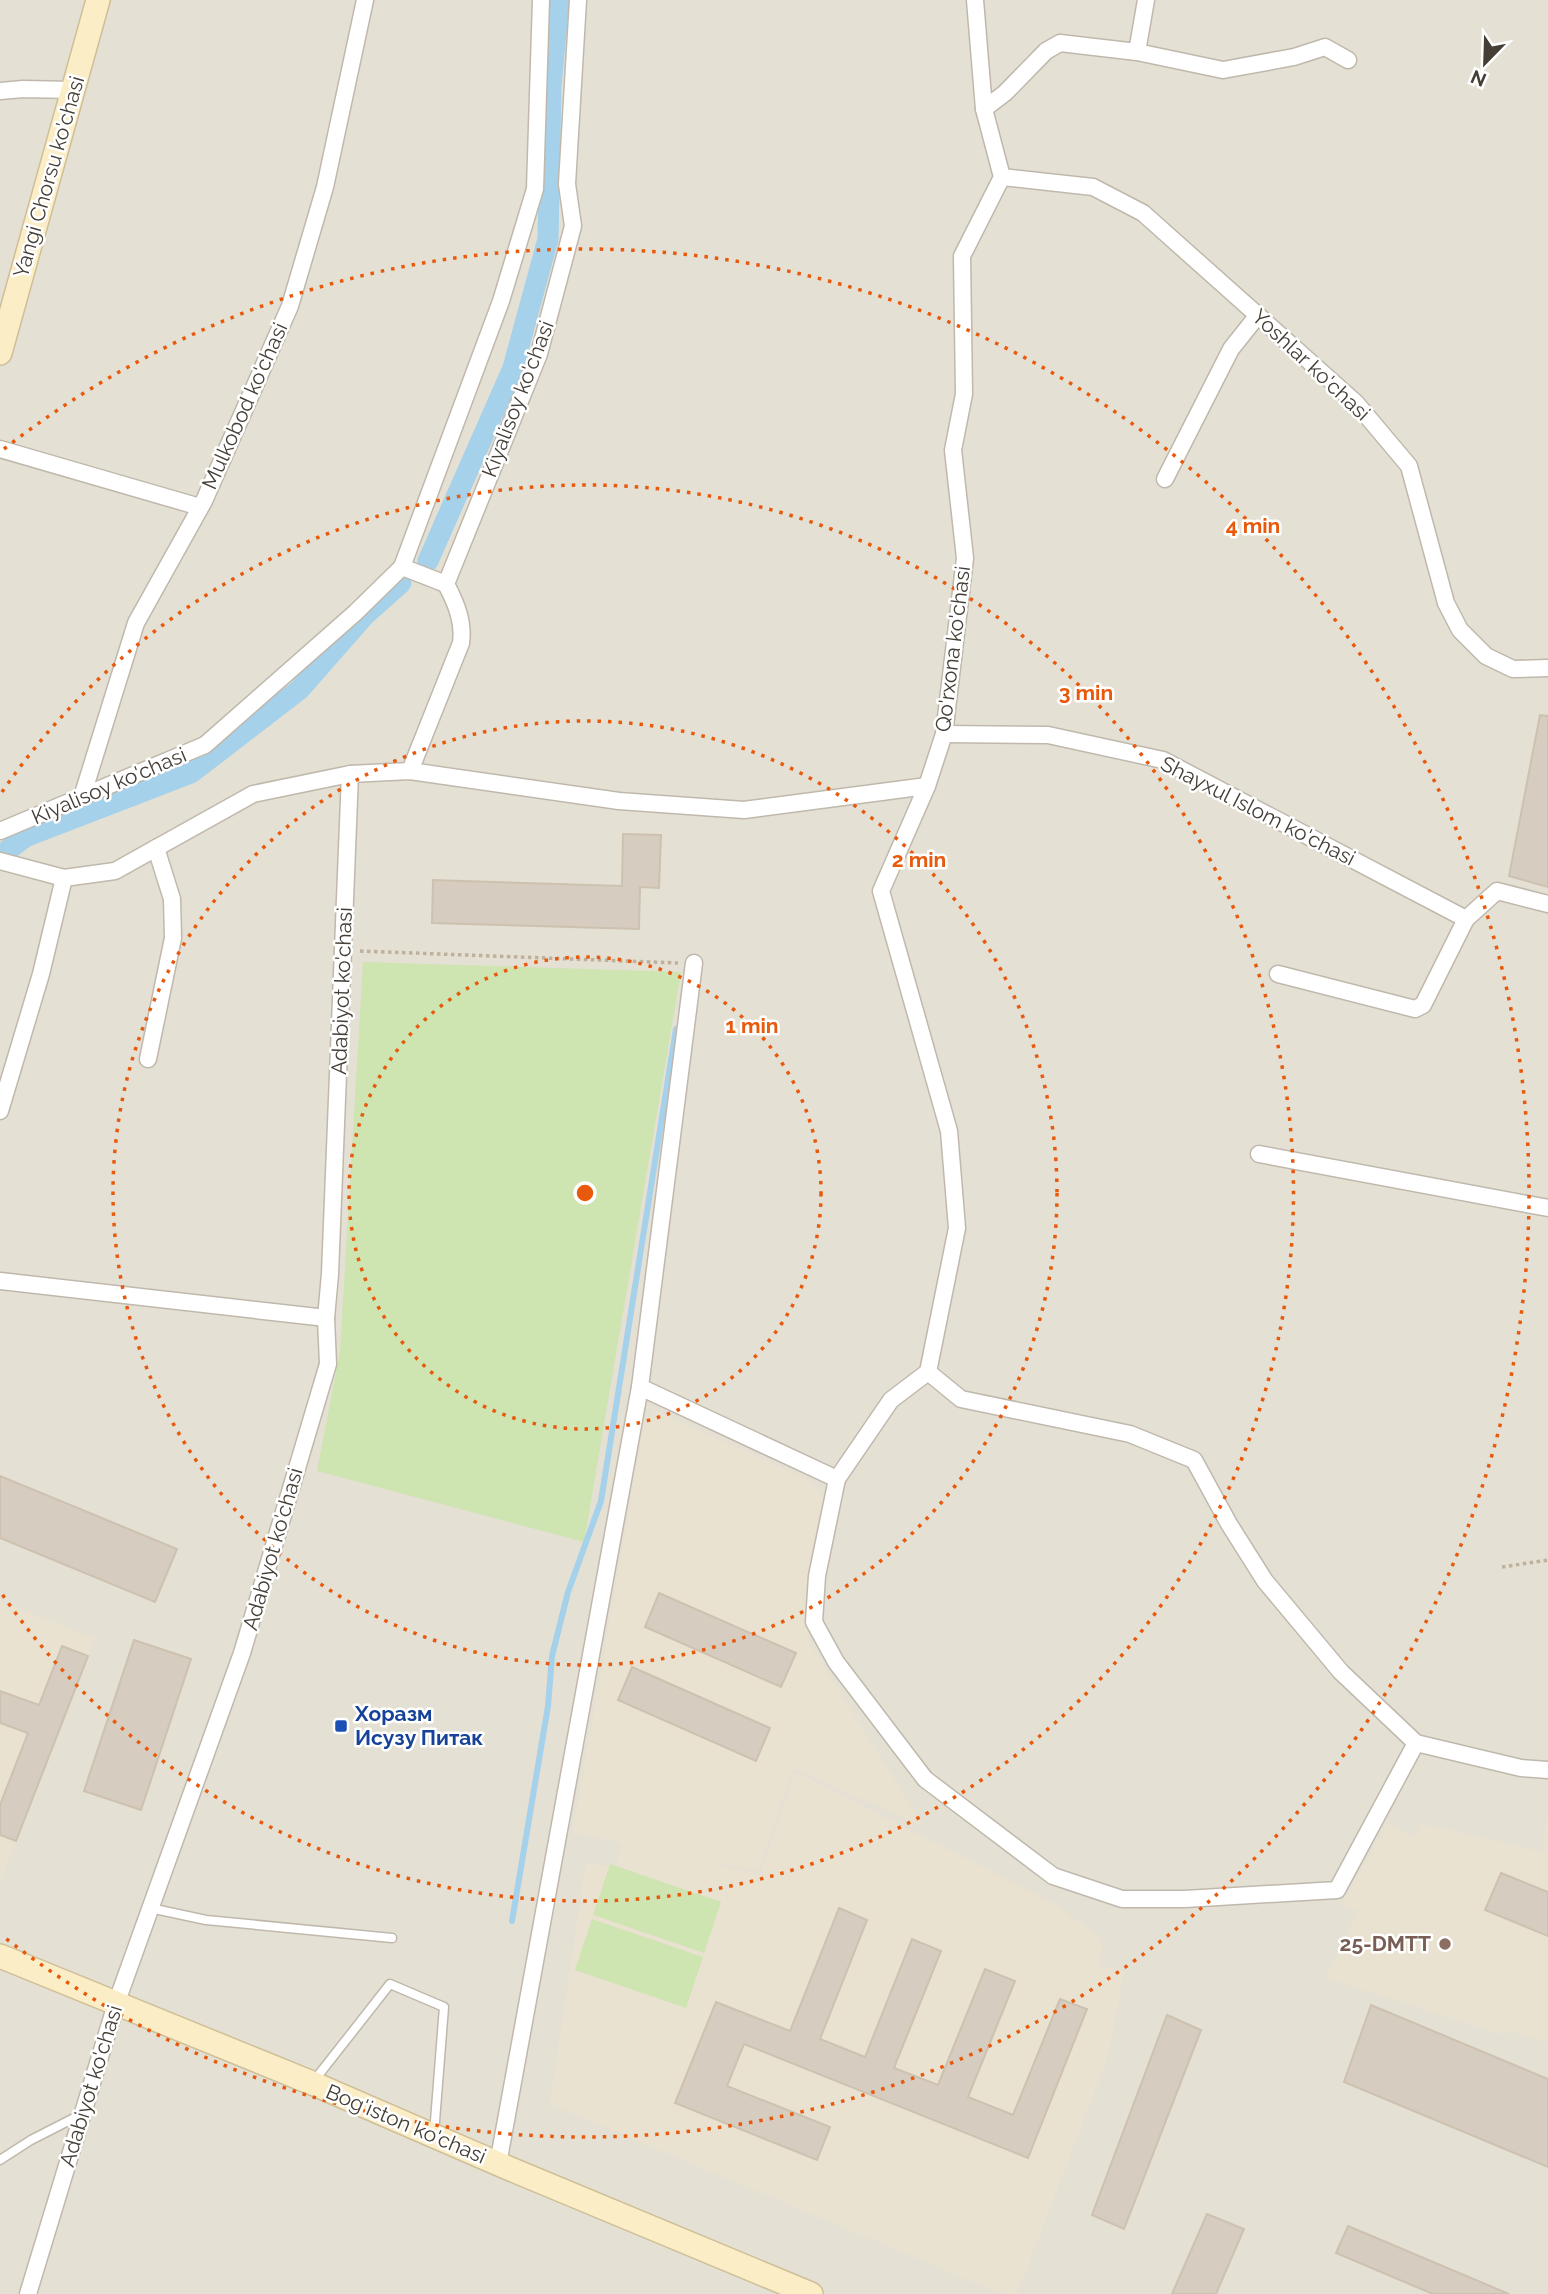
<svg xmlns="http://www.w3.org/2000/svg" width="1548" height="2294" viewBox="0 0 1548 2294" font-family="Raleway,sans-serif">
<rect width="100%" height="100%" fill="#f2eee6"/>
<!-- residential -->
<rect fill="#e5e0d4" x="0" y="0" width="1548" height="2294"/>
<!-- education -->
<g fill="#eae2d0">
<path d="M656,1411L808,1480L823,1497L808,1641L924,1827L793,1768L758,1871L683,1856L760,1875L795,1772L1051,1902L1102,1939L1100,1965L1124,1971L1108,2056L1017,2294H1002L550,2104L586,1863L616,1868L621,1843L573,1832L644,1425Z"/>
<path d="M0,1601L95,1639L0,1883Z"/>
<path d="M1548,1809V2043L1516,2032L1501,2034L1326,1978L1357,1911L1342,1904L1388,1823L1414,1838L1422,1824L1543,1852Z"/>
</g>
<!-- green -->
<g fill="#cee4b1">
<path d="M363,962L681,972L584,1542L317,1471L340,1351Z"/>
<path d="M610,1864L721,1902L704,1953L593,1915Z"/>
<path d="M592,1919L703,1957L686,2008L575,1970Z"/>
</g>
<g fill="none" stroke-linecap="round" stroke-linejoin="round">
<!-- stream -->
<path stroke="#a5d1eb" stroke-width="6" d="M512,1921L548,1706L552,1656L568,1592L601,1501L676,1029"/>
<!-- canal -->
<g stroke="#a5d1eb" stroke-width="21">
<path d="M428,561L513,368L548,239L551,87L559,0"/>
<path d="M9,849L25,837L191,773L299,690L364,616L401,583"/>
</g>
</g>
<!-- building -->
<g fill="#d6ccbf" stroke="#cdc1b0" stroke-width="2">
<path d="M1540,715L1548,716V887L1509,876Z"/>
<path d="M623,834L661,835L659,888L640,887L639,929L432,923L433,880L622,886Z"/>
<path d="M0,1476L177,1549L155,1602L0,1538Z"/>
<path d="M659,1593L796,1653L781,1687L645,1627Z"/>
<path d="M134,1640L191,1659L141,1810L84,1791Z"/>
<path d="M62,1646L88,1656L16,1841L0,1835V1805L28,1733L0,1723V1691L39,1705Z"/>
<path d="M632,1667L770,1728L756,1761L618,1700Z"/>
<path d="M1501,1873L1548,1892V1936L1485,1910Z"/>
<path d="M839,1908L867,1920L820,2039L865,2057L912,1939L941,1951L894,2068L938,2085L985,1969L1015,1981L968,2097L1013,2115L1060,1999L1087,2009L1028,2158L744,2044L727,2086L830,2127L817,2160L675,2103L716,2002L790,2031Z"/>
<path d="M1371,2005L1548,2079V2167L1344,2082Z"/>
<path d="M1167,2015L1201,2030L1124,2229L1092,2215Z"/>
<path d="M1207,2214L1244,2229L1216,2294H1172Z"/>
<path d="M1348,2226L1509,2294H1433L1336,2253Z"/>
</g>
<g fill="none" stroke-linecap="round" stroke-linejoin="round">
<!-- lane casing -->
<g stroke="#c0b8ac" stroke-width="11">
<g id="lane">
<path d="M150,1908L206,1920L392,1938"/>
<path d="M313,2082L390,1984L444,2007L434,2134"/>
<path d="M0,2160L31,2140L80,2115"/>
</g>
</g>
<!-- street casing -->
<g stroke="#c0b8ac" stroke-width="19">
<g id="street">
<path d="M1137,52L1146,0"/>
<path d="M0,91L23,89L73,90"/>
<path d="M984,109L1005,93L1046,51L1060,43L1137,52L1223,70L1294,57L1325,47L1348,60"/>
<path d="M1002,177L1093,187L1143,213L1356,403L1409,466L1446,603L1460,630L1486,656L1513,669L1548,668"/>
<path d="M0,449L200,507"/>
<path d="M1165,479L1231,349L1258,315"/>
<path d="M402,567L501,301L535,189L541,0"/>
<path d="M944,734L1048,735L1163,760L1466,919L1497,891L1548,904"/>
<path d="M410,771L461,643C464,622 456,603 446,584L539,354L573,226L567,184L578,0"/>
<path d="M82,797L136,623L204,501L290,306L325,187L365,0"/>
<path d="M0,831L205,745L355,613L402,567L446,584"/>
<path d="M0,861L64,878L115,871L253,794L350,774L410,771L619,801L744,810L927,786"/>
<path d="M1278,974L1415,1009L1423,1005L1466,919"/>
<path d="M148,1059L173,938L172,899L156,848"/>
<path d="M0,1111L41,974L64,878"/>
<path d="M1259,1154L1548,1208"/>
<path d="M0,1281L326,1318"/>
<path d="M928,1372L957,1228L949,1131L881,891L927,786L944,734L965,558L953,450L964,394L962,256L1002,177L984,109L975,0"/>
<path d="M928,1372L891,1400L837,1479L817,1576L814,1622L836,1662L925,1779L1053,1876L1122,1899H1185L1337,1890L1416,1743"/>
<path d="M928,1372L961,1399L1130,1434L1194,1460L1229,1524L1265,1581L1341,1672L1416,1743L1521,1768L1548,1770"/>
<path d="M640,1387L837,1479"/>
<path d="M498,2164L640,1387L694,963"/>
<path d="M28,2294L116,2004L242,1653L328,1364L326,1318L330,1274L350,774"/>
</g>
</g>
<!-- secondary casing -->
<g stroke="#cfbf98" stroke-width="26">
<g id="secondary">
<path d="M0,353L98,0"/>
<path d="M0,1956L312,2083L508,2168L811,2294"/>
</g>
</g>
<!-- path -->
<g stroke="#beb09b" stroke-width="3.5" stroke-dasharray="3.5 3.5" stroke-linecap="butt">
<path d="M360,951L678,963"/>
<path d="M1502,1567L1548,1560"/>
</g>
<!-- lane -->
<use href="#lane" stroke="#fff" stroke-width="8"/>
<!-- street -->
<use href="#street" stroke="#fff" stroke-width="16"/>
<!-- secondary -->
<use href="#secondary" stroke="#fbedc6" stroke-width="23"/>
</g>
<!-- distance rings -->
<g fill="none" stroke="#e8590c" stroke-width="3.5" stroke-dasharray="3.5 7">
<circle cx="585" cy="1193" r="236"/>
<circle cx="585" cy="1193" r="472"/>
<path d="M2 792A708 708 0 1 1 2 1594"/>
<path d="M4 449A944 944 0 1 1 4 1937"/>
</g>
<!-- markers -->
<rect fill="#1a4fb4" stroke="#fff" stroke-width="2.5" x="334" y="1719" width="14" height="14" rx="3.5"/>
<circle fill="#8d6e63" stroke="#fff" stroke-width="2.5" cx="1445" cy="1944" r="7"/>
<g text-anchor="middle" stroke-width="5" stroke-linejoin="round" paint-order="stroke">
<!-- street labels -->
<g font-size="21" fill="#443e36" stroke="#fff">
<text transform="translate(49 177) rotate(-74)" y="7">Yangi Chorsu ko'chasi</text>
<text transform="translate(1311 365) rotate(43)" y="7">Yoshlar ko'chasi</text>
<text transform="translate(518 399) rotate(-69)" y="7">Kiyalisoy ko'chasi</text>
<text transform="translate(245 406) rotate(-66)" y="7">Mulkobod ko'chasi</text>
<text transform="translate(953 649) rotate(-83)" y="7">Qo'rxona ko'chasi</text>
<text transform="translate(109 786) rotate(-23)" y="7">Kiyalisoy ko'chasi</text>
<text transform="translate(1258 811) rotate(27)" y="7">Shayxul Islom ko'chasi</text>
<text transform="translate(342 991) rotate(-88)" y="7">Adabiyot ko'chasi</text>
<text transform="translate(273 1549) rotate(-74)" y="7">Adabiyot ko'chasi</text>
<text transform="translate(91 2086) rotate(-73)" y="7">Adabiyot ko'chasi</text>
<text transform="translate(406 2124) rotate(23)" y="7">Bog'iston ko'chasi</text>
</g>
<!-- transit labels -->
<g font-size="21" font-weight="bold" fill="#164399" stroke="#fff" text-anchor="start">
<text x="355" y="1721">Хоразм<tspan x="355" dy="24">Исузу Питак</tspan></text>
</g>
<!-- education labels -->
<g font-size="21" font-weight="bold" fill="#785e54" stroke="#fff" text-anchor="end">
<text x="1431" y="1951">25-DMTT</text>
</g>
</g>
<circle cx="585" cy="1193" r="10" fill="#e8590c" stroke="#fff" stroke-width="3.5"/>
<g font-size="21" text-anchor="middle" font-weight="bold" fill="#e8590c" stroke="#fff" stroke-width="5" stroke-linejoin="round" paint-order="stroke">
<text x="1253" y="533">4 min</text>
<text x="1086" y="700">3 min</text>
<text x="919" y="867">2 min</text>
<text x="752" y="1033">1 min</text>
</g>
<!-- north arrow -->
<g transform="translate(1485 63) rotate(203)" stroke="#ffffff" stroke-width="5" paint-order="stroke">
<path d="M0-5L12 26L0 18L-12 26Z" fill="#443e36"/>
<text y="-10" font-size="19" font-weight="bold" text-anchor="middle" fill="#443e36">N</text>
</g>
</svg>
